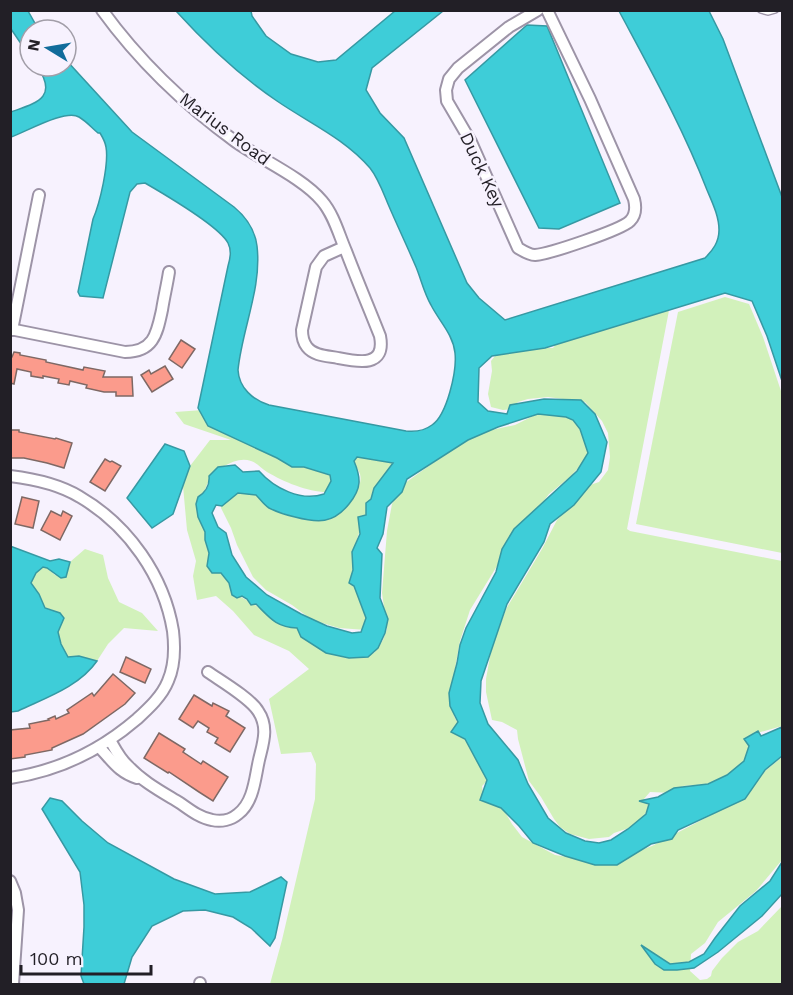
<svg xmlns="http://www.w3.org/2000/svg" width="793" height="995" viewBox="0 0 793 995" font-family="'Work Sans',sans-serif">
<rect width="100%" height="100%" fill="#f7f2fe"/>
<!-- green -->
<g fill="#d2f1bb">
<path d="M725,297L749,304L763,337L782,394V553L636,524L678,312Z"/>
<path d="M671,300L627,529L630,531L782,561V726L750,735L747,758L724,783L683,786L673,793L650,792L644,799V802L652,807L632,827L614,833L609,837L589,839L570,834L560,827L554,819L541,797L529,781L518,739L517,730L502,722L492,720L486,692V679L491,651L506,609L542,549L557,520L590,485L599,482L608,470L610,457L608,433L602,421L585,402L548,397L528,399L518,402L511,409L503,410L491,407L488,394L492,371L491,361L502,347L553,348C559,339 567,338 578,338L589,328Z"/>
<path d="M203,410L320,464L335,480L329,492C310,493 284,482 267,472C262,469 257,463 251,461C236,456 219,468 210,479C205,487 203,497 200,506L241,597L269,613L363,654L374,653L383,640L387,629L382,593L387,531L392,504L401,486L462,442L482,432L515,425L541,412L562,414L580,424L590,455L570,477L549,494L505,553L470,610L460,641L454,674V716L471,748L491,777L482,786L483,793L505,812L512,824L522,837L555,855L593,861L619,858L652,846L736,802L749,792L765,771L782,757V860L756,891L718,922L705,943L691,954L690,971L700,980L707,979L711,976L712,971L722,958L738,942L758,931L782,906V984H270L282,940L315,799L316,764L311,752L281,754L269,699L309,669L289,651L254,635L233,611L216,596L197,600L193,576L196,561L187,530L183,486L190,466L210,440H231L184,424L175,412Z"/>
<path d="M351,456L397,457L369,505L357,539L352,578L368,608L366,630L339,628L312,620L292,605L266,590L253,577L237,545L231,528L221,508V504L227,496L252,488L262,496L349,503C354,495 363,485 360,474C358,468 353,463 351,456Z"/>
<path d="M85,549L103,555L108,578L119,602L142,613L158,631L124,628L108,644L97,661L79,656L68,657L61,644L58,632L62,622L53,610L45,608L39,594L31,583L36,573L43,567L47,568L55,575L66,577L70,562Z"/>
</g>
<!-- water -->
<g fill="#3ecdd8" stroke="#3699a3" stroke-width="1.5" fill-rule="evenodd">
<path d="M10,11H28L36,25L41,30H30V57L11,29Z"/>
<path d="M176,11H251L252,16L266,36L291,54L318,62L336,60L395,11H443L372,68L366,90L380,113L404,138L467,283L479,298L505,320L705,258C713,250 719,242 719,230C719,216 712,202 707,190C683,128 650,69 619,11H709L723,39L782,197V381L767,336L752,301L725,293L545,348L492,356L479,368L478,402L488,411L507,414L510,405L544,399L581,400L595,414L607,442L601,472L574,505L550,524L544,542L507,604L481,681L480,703L488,724L518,760L528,784L548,818L566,833L585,841L599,843L611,840L628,829L646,814L649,804L639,801L658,797L674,788L708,784L727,775L744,761L749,746L744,739L758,731L761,736L782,727V756L765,770L745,799L678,830L672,839L651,844L617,865H595L565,856L533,843L519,826L501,808L480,800L487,780L465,739L451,732L458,722L450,706L449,693L457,663L460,645L466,628L496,572L502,549L514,529L577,471L588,453L580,429L573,420L566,417L538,414L498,427L468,440L407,479L402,492L387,507L383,534L377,548L382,554L380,598L388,619L385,633L378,648L368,657L349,658L326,653L301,637L297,628C276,627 270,618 256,604L251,605L247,599L242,596L237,598L232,595L229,583L221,573H212L207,566L209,553L205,540V532L198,517L196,504L198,497C206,492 210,486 209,476L218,467L235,465L243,472L259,471C274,488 301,502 324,494L331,481L330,475L304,467H292L277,458L208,426L198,408L228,266C230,259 232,251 228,243C219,226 164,194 145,183L137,184L130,192L103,298L80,296L78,292L93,219C100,203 109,164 106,147C105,141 103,138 100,133H98C92,128 86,121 79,117C65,109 26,132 11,137V112C36,103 59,98 37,66H66V60L132,132L234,207C246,217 255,230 257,246C262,288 242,329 238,370C239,388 253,400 269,405L406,431C415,432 424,431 432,425C447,415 457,371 455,353C453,334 439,321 431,305C424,293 421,279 416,267C407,246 397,225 388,204C383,192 378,178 370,168C344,138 309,123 277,101C240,76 206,44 176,11ZM357,457L393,463L374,488L371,499L366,503V515L358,517L360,534L352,552L353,570L349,583L354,586L366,618L361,632L352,633L327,626L301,614L267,595L246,577L232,555L226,533L218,527L212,513L216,505L222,506L238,493L256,495C260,499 264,505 269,508C277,512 286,515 295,517C318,523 333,524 349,504C362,488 361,478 354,461Z"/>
<path d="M527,25L547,26L620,203L559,229L539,228L465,80Z"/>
<path d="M165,444L184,451L190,466L173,514L152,528L127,498Z"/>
<path d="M10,546L50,561L59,559L70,562L66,577L61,578L47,568L43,567L36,573L31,583L39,594L45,608L60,613L64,618L58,632L61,644L68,657L79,656L97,661C79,687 45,698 18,711L11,712Z"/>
<path d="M50,798L62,801L82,821L108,843L174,879L215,894L250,892L281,877L287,882L275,938L270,946L251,928L233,917L205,910L183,911L152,926L132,957L124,984H84L81,976L84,927V905L80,872L42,809Z"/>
<path d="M782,862V894L762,916L718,952L694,968L677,970H664L655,964L641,945L670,964L689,962L704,954L715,938L740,906L770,881Z"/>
</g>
<!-- building -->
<g fill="#fb9b8c" stroke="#7e6864" stroke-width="1.5">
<path d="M181,340L195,349L182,368L169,359Z"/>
<path d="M14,352L20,353V355L46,360V362L83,370L84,367L105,371L103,377H132L133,396H116V392H104L86,388L87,385L70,381L69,385L58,383L59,379L43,376V378L31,376V372L17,369L14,384L10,383V357H12Z"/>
<path d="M165,366L173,379L152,392L141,375L149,370L151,374Z"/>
<path d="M10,430H19V432L55,439L56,438L72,443L64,468L47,463L24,458H10Z"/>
<path d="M105,459L110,462L112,461L121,466L105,491L90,482Z"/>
<path d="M22,497L39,501L33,528L15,524Z"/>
<path d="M51,511L61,516L63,511L72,516L60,540L41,530Z"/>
<path d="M126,657L151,669L145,683L120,672Z"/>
<path d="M113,674L135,693L125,704L83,734L52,748V750L25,755V757L10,759V730L30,728L29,724L49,720L48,719L55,716L56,719L69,713L67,710L92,693L94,696Z"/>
<path d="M194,695L212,706L213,703L229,711L226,716L245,728L230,752L215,743L218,738L207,732L209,728L198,721L193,728L179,719Z"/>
<path d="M159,733L185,749L183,752L201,764L203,761L228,777L213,801L199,792L169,772L168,773L144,758Z"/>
</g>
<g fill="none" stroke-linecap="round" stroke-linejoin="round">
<!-- lane casing -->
<g stroke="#9d94a7" stroke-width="8">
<path id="lane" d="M761,10L768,12L775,10"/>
</g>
<!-- street casing -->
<g stroke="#9d94a7" stroke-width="14">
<g id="street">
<path d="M102,10C139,61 185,105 236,142C262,160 303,178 322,201C334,215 339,235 346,251C357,280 369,308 380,336C386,368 358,362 338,358C328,356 314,356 307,347C303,342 302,336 302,330L316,267L324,256L344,247"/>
<path d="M538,10L509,27L458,68L449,79L446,90L447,101L471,142L518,248C523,251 530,255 535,255C549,254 621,230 630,221C636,215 636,207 634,199L590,99L547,10"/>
<path d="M10,329L125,352C154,352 157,333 162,310C164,297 167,285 169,272"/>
<path d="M12,330L39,195"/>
<path d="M10,476C35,479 59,484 80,497C128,525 164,576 173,631C175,648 175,665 168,681C162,696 149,708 137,719C101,750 58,771 10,778"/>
<path d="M110,740C115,749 120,759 128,766C143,782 162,792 180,803C190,810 200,818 212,820C221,822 231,820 238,814C254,802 255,777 259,760C263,743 269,727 258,711C250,698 221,681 208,672"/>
<path d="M99,747C112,760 118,772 137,778"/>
<path d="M10,881L15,893L18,910L13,984"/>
<path d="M200,983V984"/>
</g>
</g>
<!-- lane -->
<use href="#lane" stroke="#fff" stroke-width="5"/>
<!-- street -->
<use href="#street" stroke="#fff" stroke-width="10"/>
</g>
<g text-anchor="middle" stroke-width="5" stroke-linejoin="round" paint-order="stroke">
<!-- street labels -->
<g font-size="18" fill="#221f26" stroke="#f7f2fe">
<text transform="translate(225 129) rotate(37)" y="6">Marius Road</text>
<text transform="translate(482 170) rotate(65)" y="6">Duck Key</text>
</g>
</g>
<!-- border -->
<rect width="793" height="995" fill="none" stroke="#221f26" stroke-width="24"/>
<!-- north arrow -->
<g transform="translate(48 48) rotate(281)"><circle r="28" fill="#f7f2fe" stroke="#a29ea8" stroke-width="1.5"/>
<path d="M0-4.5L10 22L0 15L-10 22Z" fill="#116c9b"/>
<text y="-9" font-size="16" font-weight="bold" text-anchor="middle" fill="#221f26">N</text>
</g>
<!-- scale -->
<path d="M21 965v9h130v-9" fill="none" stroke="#221f26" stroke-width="3"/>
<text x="30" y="965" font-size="18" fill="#221f26" stroke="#f7f2fe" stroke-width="4.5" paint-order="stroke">100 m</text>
</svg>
